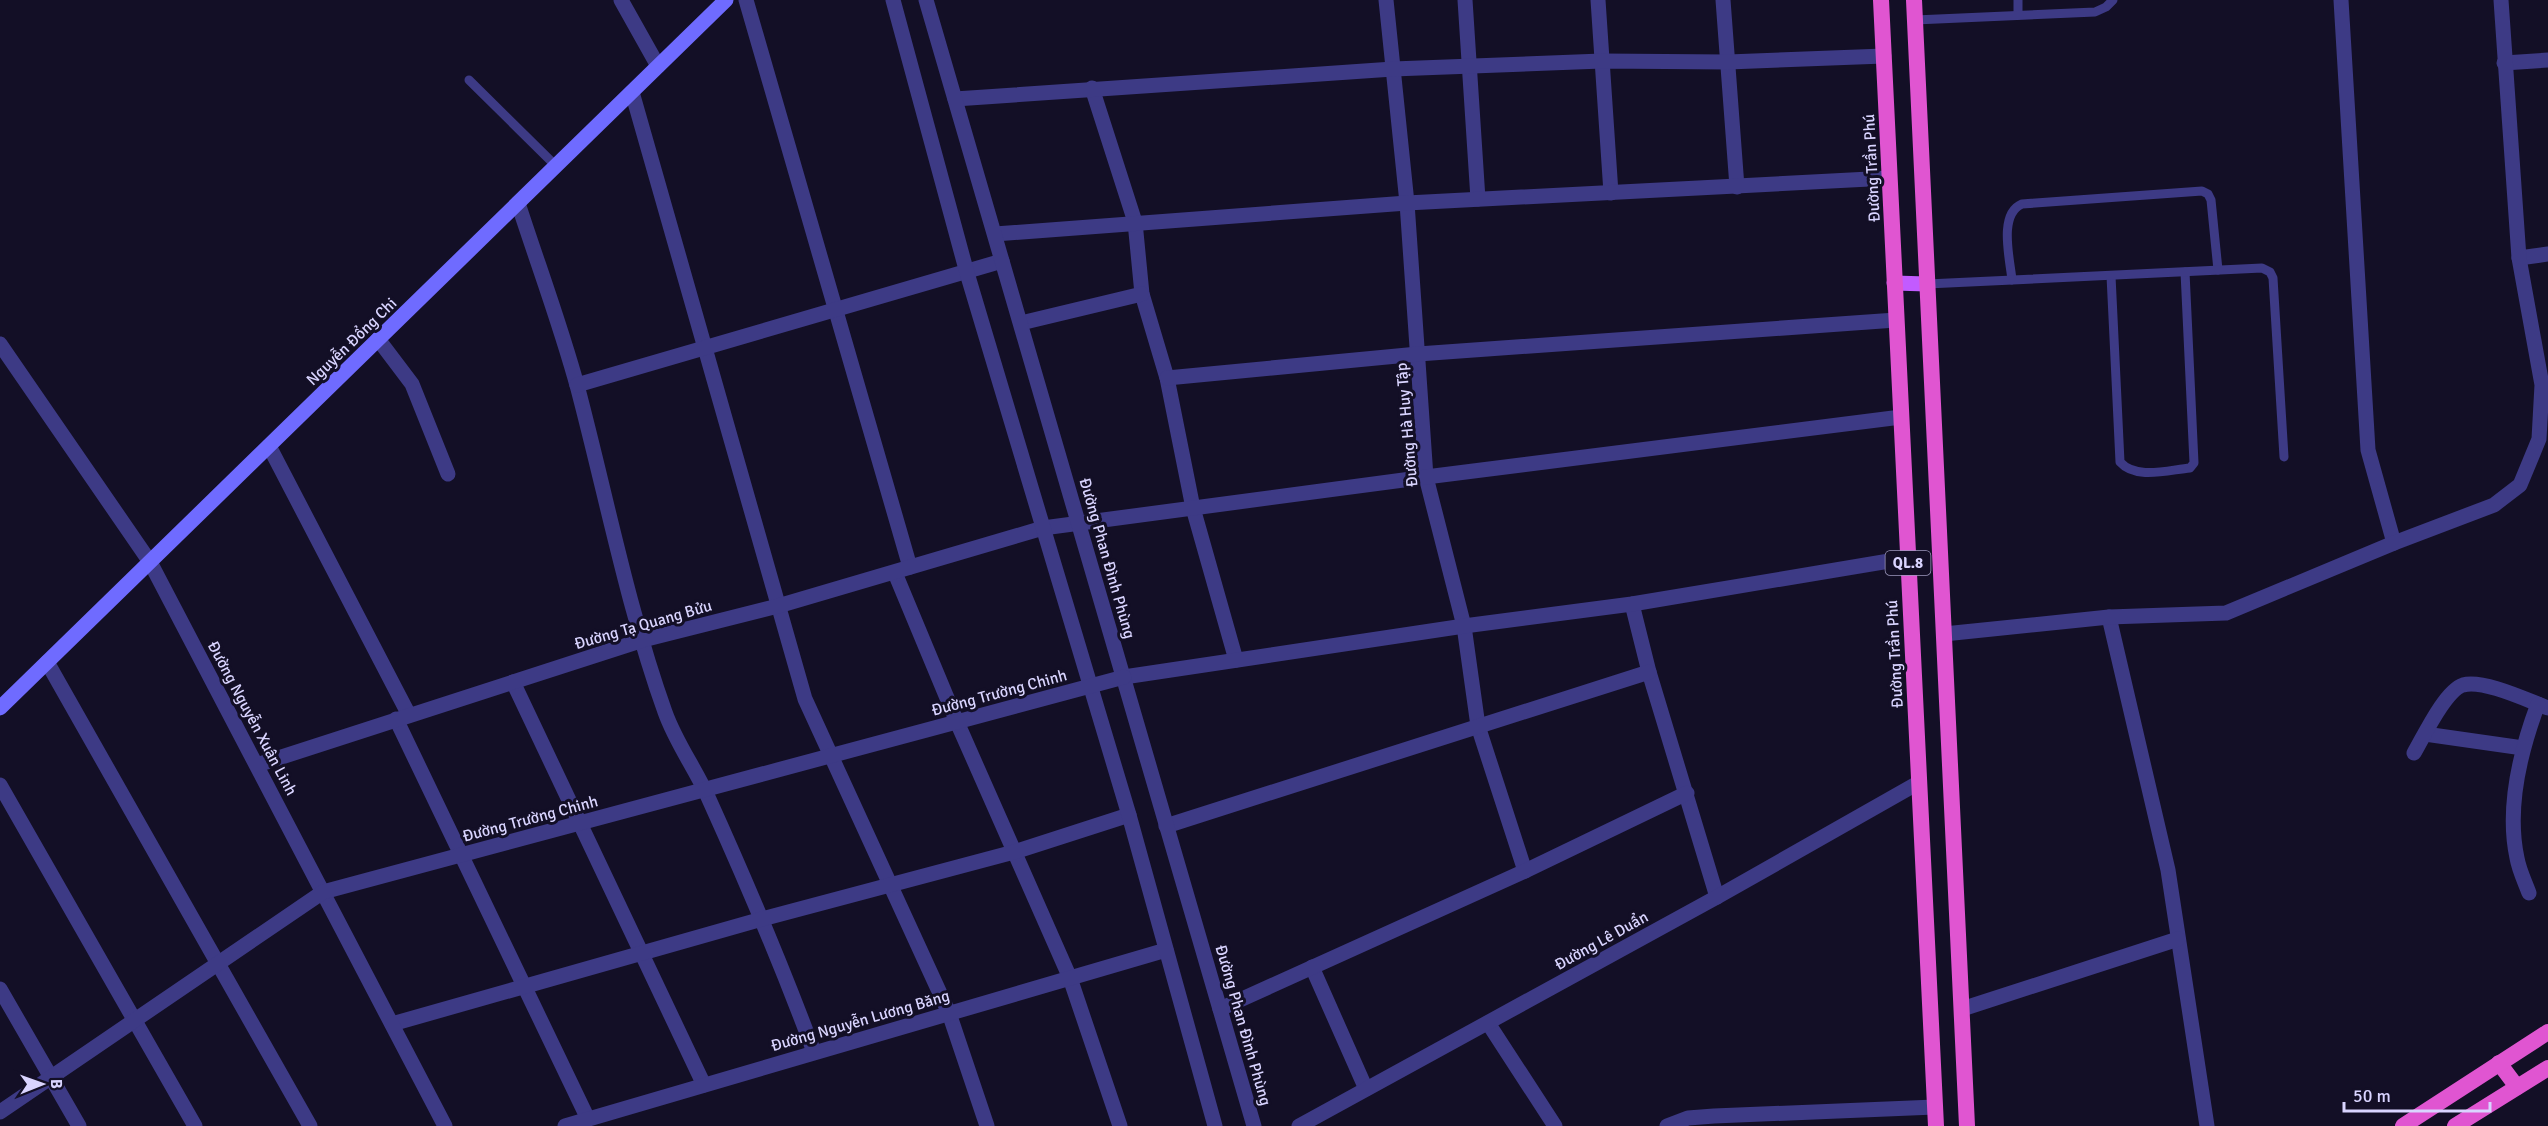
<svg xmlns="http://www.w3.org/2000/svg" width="2548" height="1126" viewBox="0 0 2548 1126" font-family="Signika,sans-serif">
<rect width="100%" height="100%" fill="#130f26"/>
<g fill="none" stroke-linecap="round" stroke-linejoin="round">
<!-- service -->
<g stroke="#3d3a85" stroke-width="9">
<path d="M2018,0V15"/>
<path d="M1915,20L2095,12L2106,7L2113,0"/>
<path d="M469,80L556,166"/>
<path d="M2111,276L2120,462C2136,480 2168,470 2190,468L2194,463L2185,272"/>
<path d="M2012,280C2010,259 1998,214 2022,204L2202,191L2208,194L2211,200L2218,270"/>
<path d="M1927,284L2262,268L2270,272L2273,278L2284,457"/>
</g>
<!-- minor -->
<g stroke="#3d3a85" stroke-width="15">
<path d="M746,0L910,567"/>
<path d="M1386,0L1407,203L1426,477L1464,626L1478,726L1525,871"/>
<path d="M1465,0L1478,199"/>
<path d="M1598,0L1611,193"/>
<path d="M1723,0L1737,187"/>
<path d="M2341,0L2368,450L2394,543"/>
<path d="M2504,63L2548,60"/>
<path d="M1092,88L1135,222L1142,294L1167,378L1193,508L1236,660"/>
<path d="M632,92L805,699L949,1013L987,1126"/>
<path d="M955,99L1393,69L1602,61L1728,62L1884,56"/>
<path d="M518,203C538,265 561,326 578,389C606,495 628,609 665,712C676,743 695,768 708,797C746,881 782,966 814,1052"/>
<path d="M995,234L1407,203L1889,178"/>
<path d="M2519,258L2548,254"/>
<path d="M1021,323L1142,294"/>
<path d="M378,339L412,384L448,474"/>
<path d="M1167,378L1418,354L1896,320"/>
<path d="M577,385L1002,261"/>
<path d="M269,446L409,715"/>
<path d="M895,573L957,722L1070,978L1120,1126"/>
<path d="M1632,604L1649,672L1717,897"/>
<path d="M2109,617L2168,870L2207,1126"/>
<path d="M1944,634L2109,617L2226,613L2394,543L2494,505L2520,485L2539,439L2542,385L2519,258L2501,0"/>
<path d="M47,662L310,1126"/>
<path d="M1124,677L1464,626L1632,604L1907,558"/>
<path d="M513,682L704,1085"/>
<path d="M396,719L588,1119"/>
<path d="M2425,734L2523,748"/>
<path d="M2414,753C2424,736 2445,691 2463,685C2483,679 2529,701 2548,708"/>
<path d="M257,765L643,640L778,606L1043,528L1426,477L1901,417"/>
<path d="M0,785L195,1126"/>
<path d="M1166,826L1649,672"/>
<path d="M2529,893C2525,882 2519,870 2517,858C2506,807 2520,752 2538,704"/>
<path d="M1312,967L1366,1089"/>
<path d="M0,989L79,1126"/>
<path d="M1220,1009L1525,871L1687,793"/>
<path d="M1962,1009L2178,939"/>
<path d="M1488,1023L1555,1126"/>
<path d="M392,1024L762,919L1014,852L1129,815"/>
<path d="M565,1126L1166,950"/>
<path d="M1667,1126L1688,1118L1714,1116L1935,1107"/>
</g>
<!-- tertiary -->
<g stroke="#3d3a85" stroke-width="15">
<path d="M621,0L658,66"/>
<path d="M893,0L967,273L1129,815L1215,1126"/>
<path d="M926,0L1254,1126"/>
<path d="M0,344L150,562L445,1126"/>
<path d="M0,1112L323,892L1124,677"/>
<path d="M1299,1126L1717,897L1918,783"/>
</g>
<!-- secondary -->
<path stroke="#6f6bff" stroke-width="15" d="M0,708L726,0"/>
<!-- primary -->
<path stroke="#c25bff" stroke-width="15" d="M1894,283L1927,284"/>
<!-- trunk -->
<g stroke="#e055d1" stroke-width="16">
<path d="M1881,0L1936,1126"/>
<path d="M1914,0L1967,1126"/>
<path d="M2499,1063L2517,1087"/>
<path d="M2403,1126L2548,1032"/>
<path d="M2455,1126L2548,1068"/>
</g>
</g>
<g text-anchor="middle" stroke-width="6" stroke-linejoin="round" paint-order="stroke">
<!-- shield labels -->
<rect fill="#130f26" stroke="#9e99be" stroke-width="1.5" x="1885.5" y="551" width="45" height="24" rx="4.5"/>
<g font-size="15" font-weight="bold" fill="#d9d4ff">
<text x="1908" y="568">QL.8</text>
</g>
<!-- street labels -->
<g font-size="16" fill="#d9d4ff" stroke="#130f26">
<text transform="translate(1871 168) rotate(-93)" y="6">Đường Trần Phú</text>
<text transform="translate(351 341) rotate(-44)" y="6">Nguyễn Đổng Chi</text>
<text transform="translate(1406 425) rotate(-95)" y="6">Đường Hà Huy Tập</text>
<text transform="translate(1108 558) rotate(74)" y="6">Đường Phan Đình Phùng</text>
<text transform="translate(643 624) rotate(-16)" y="6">Đường Tạ Quang Bửu</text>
<text transform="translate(1894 654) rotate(-93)" y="6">Đường Trần Phú</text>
<text transform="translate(999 692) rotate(-15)" y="6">Đường Trường Chinh</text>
<text transform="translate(253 718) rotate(62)" y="6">Đường Nguyễn Xuân Linh</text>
<text transform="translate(530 818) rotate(-15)" y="6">Đường Trường Chinh</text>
<text transform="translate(1601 940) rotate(-29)" y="6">Đường Lê Duẩn</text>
<text transform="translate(860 1020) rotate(-16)" y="6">Đường Nguyễn Lương Băng</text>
<text transform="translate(1244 1025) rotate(74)" y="6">Đường Phan Đình Phùng</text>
</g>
</g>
<!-- north arrow -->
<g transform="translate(42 1084) rotate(89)" stroke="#130f26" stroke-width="4.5" paint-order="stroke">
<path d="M0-4.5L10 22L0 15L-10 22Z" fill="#d9d4ff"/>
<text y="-9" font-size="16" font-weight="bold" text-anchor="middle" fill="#d9d4ff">B</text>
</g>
<!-- scale -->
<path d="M2344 1102v9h146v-9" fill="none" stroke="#d9d4ff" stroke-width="3"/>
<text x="2353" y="1102" font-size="18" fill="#d9d4ff" stroke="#130f26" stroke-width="4.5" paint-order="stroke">50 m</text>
</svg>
